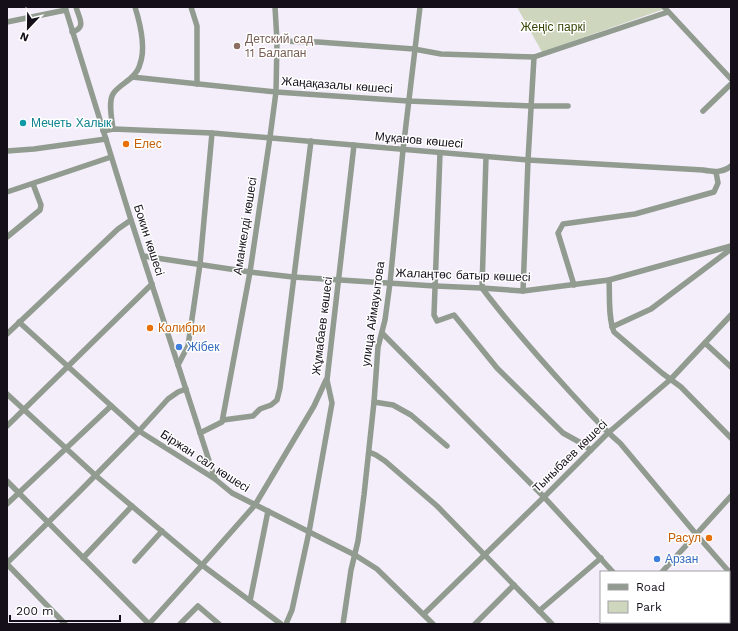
<svg xmlns="http://www.w3.org/2000/svg" width="738" height="631" viewBox="0 0 738 631" font-family="'Work Sans',sans-serif">
<rect width="100%" height="100%" fill="#f4edfa"/>
<!-- green -->
<path fill="#ced6be" d="M517,7H670L542,52Z"/>
<g fill="none" stroke-linecap="round" stroke-linejoin="round">
<!-- minor -->
<g stroke="#919b8f" stroke-width="5.5">
<path d="M65,7L131,220L215,479"/>
<path d="M191,7L197,26V84"/>
<path d="M664,7L731,79"/>
<path d="M7,22L66,10"/>
<path d="M72,32C87,28 79,18 76,7"/>
<path d="M277,41L318,42L414,49L441,54L534,57L668,12"/>
<path d="M132,77C136,73 139,69 140,64C146,48 140,23 135,7"/>
<path d="M703,111L731,84"/>
<path d="M113,129C112,120 108,102 113,94C116,88 127,82 132,77L276,92L408,101L531,106H568"/>
<path d="M103,131L113,129L212,133L528,160L703,170C714,172 722,173 731,166"/>
<path d="M7,151L34,149L106,139"/>
<path d="M440,153L434,315L437,321L454,315L497,368L563,433L581,443L591,450"/>
<path d="M486,157L482,288C509,324 540,359 571,393C587,410 602,428 620,443L696,534L731,574"/>
<path d="M7,192L111,157"/>
<path d="M7,237L40,210L41,205L33,184"/>
<path d="M143,256L250,272L293,277L435,286L482,288L523,291L609,280L731,246"/>
<path d="M609,280C610,296 608,318 614,332L662,373L681,387L731,438"/>
<path d="M574,285L558,233L563,224L635,214L714,192L718,183L716,172"/>
<path d="M523,291L528,160L534,57"/>
<path d="M19,322L139,431L215,479L232,493L355,555L377,569L433,624"/>
<path d="M612,327L651,309L731,249"/>
<path d="M382,333L544,497L613,572"/>
<path d="M7,334L118,229L131,220"/>
<path d="M705,343L731,367"/>
<path d="M178,365L188,346L200,264L212,133"/>
<path d="M7,394L95,475L202,565L281,624"/>
<path d="M374,402L393,405L411,415L447,446"/>
<path d="M223,420L253,416L260,409L271,405L277,400L280,388L311,141"/>
<path d="M7,426L152,284"/>
<path d="M200,433L222,422L250,272L270,137L276,92L277,41L275,7"/>
<path d="M369,452L376,455L385,461L437,506L552,624"/>
<path d="M7,481L149,624"/>
<path d="M7,504L111,406"/>
<path d="M83,558L132,506"/>
<path d="M135,561L162,531"/>
<path d="M7,563L79,492L139,431L168,399L178,392L186,389"/>
<path d="M7,564L65,624"/>
<path d="M662,572L731,496"/>
<path d="M250,601L268,511"/>
<path d="M539,611L601,558"/>
<path d="M424,614L544,497L608,433L671,379L731,315"/>
<path d="M631,622L633,624"/>
<path d="M722,622L723,624"/>
<path d="M149,624L202,565L255,505L314,406L326,380"/>
<path d="M180,624L198,606L219,624"/>
<path d="M286,624L292,610L309,532L332,403L327,380L354,145"/>
<path d="M343,624L351,570L358,541L364,495L374,402L378,347L385,320L390,283L403,150L420,7"/>
<path d="M475,624L514,585"/>
<path d="M614,624L616,622"/>
<path d="M664,624H668"/>
</g>
</g>
<!-- markers -->
<circle fill="#8d6e63" stroke="#fff" stroke-width="1.5" cx="237" cy="46" r="4"/>
<circle fill="#0f9aa8" stroke="#fff" stroke-width="1.5" cx="23" cy="123" r="4"/>
<g fill="#e8710a" stroke="#fff" stroke-width="1.5">
<circle cx="126" cy="144" r="4"/>
<circle cx="150" cy="328" r="4"/>
<circle cx="709" cy="538" r="4"/>
</g>
<g fill="#3f7fe0" stroke="#fff" stroke-width="1.5">
<circle cx="179" cy="347" r="4"/>
<circle cx="657" cy="559" r="4"/>
</g>
<g text-anchor="middle" stroke-width="3" stroke-linejoin="round" paint-order="stroke">
<!-- park labels -->
<g font-size="12" fill="#374507" stroke="#fff">
<text x="553" y="31">Жеңіс паркі</text>
</g>
<!-- education labels -->
<g font-size="12" fill="#785e54" stroke="#fff" text-anchor="start">
<text x="245" y="43">Детский сад<tspan x="245" dy="14">11 Балапан</tspan></text>
</g>
<!-- street labels -->
<g font-size="12" fill="#150f1a" stroke="#fff">
<text transform="translate(337 85) rotate(4)" y="4">Жаңақазалы көшесі</text>
<text transform="translate(419 140) rotate(5)" y="4">Мұқанов көшесі</text>
<text transform="translate(245 226) rotate(-81)" y="4">Аманкелді көшесі</text>
<text transform="translate(149 240) rotate(72)" y="4">Бокин көшесі</text>
<text transform="translate(463 275) rotate(2)" y="4">Жалаңтөс батыр көшесі</text>
<text transform="translate(373 314) rotate(-82)" y="4">улица Аймауытова</text>
<text transform="translate(322 326) rotate(-83)" y="4">Жұмабаев көшесі</text>
<text transform="translate(570 456) rotate(-44)" y="4">Тыныбаев көшесі</text>
<text transform="translate(205 461) rotate(33)" y="4">Біржан сал көшесі</text>
</g>
<!-- culture labels -->
<g font-size="12" fill="#0d838f" stroke="#fff" text-anchor="start">
<text x="31" y="127">Мечеть Халык</text>
</g>
<!-- food labels -->
<g font-size="12" fill="#c56008" stroke="#fff" text-anchor="start">
<text x="134" y="148">Елес</text>
<text x="158" y="332">Колибри</text>
<text x="701" y="542" text-anchor="end">Расул</text>
</g>
<!-- shop labels -->
<g font-size="12" fill="#366cbe" stroke="#fff" text-anchor="start">
<text x="187" y="351">Жібек</text>
<text x="665" y="563">Арзан</text>
</g>
</g>
<!-- border -->
<rect width="738" height="631" fill="none" stroke="#150f1a" stroke-width="16"/>
<!-- legend -->
<rect x="600" y="571" width="130" height="52" fill="#ffffff" stroke="#a19fa3"/>
<rect x="608" y="584" width="20" height="6" fill="#919b8f" stroke="#a19fa3"/>
<text x="636" y="591" font-size="12" fill="#150f1a">Road</text>
<rect x="608" y="601" width="20" height="12" fill="#ced6be" stroke="#a19fa3"/>
<text x="636" y="611" font-size="12" fill="#150f1a">Park</text>
<!-- north arrow -->
<g transform="translate(28 28) rotate(202)" stroke="#ffffff" stroke-width="3" paint-order="stroke">
<path d="M0-3L7 15L0 10L-7 15Z" fill="#150f1a"/>
<text y="-6" font-size="11" font-weight="bold" text-anchor="middle" fill="#150f1a">N</text>
</g>
<!-- scale -->
<path d="M10 615v6h110v-6" fill="none" stroke="#150f1a" stroke-width="2"/>
<text x="16" y="615" font-size="12" fill="#150f1a" stroke="#ffffff" stroke-width="3" paint-order="stroke">200 m</text>
</svg>
